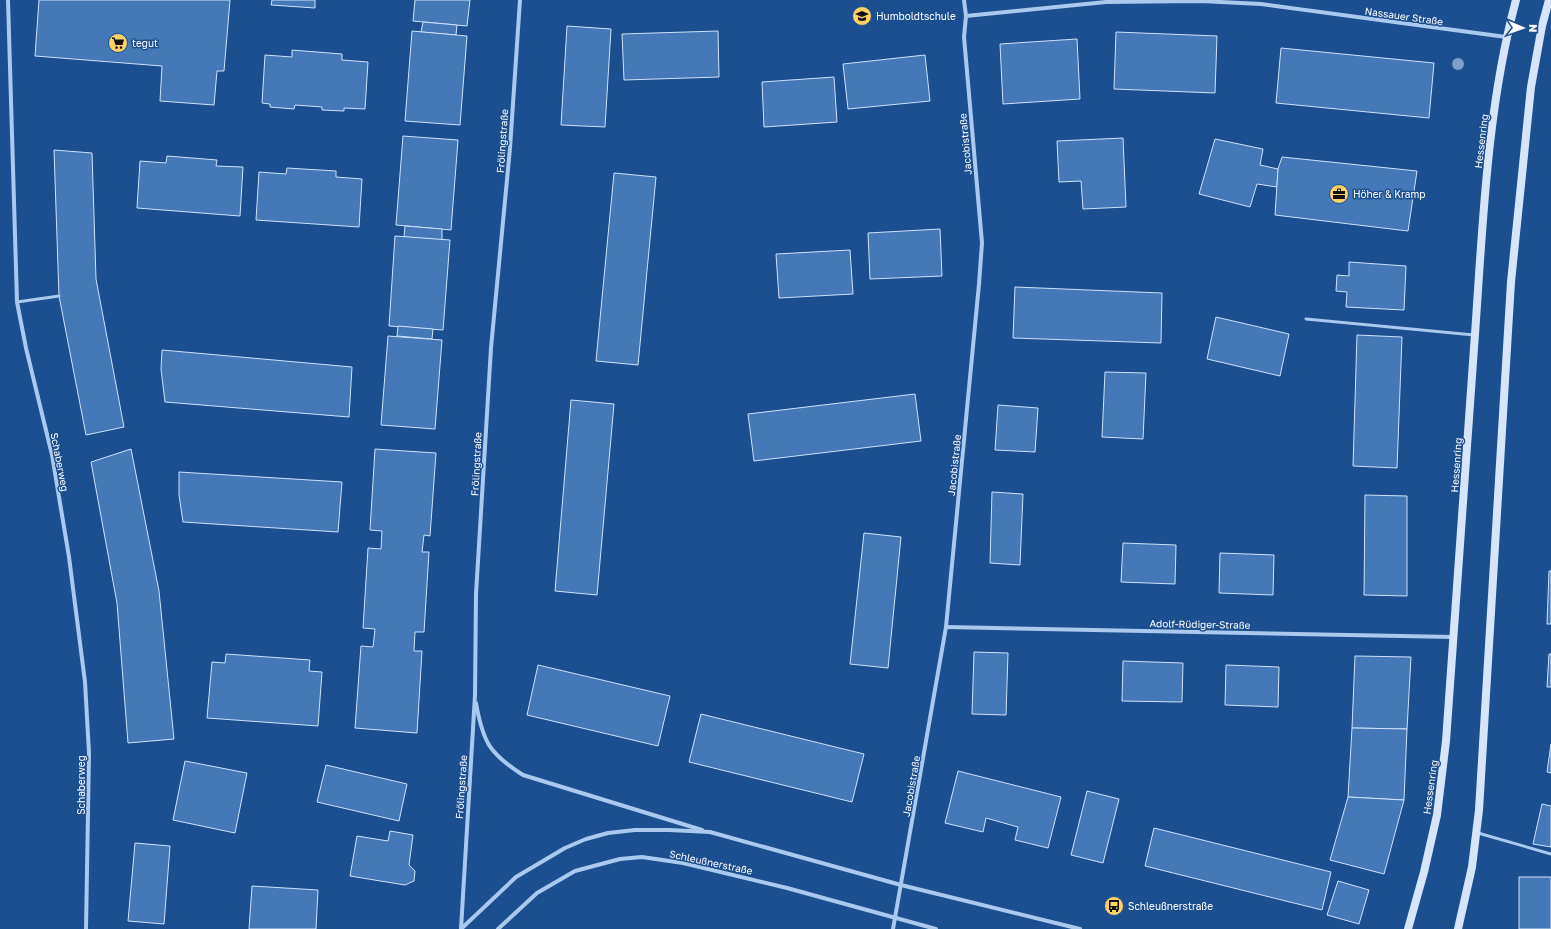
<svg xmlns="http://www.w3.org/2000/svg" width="1551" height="929" viewBox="0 0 1551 929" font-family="'Golos Text',sans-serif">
<rect width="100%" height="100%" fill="#1b4f8f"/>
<!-- building -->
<g fill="#4478b7" stroke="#cfe3fa">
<path d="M39,0H230L224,71H217L214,105L160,101L162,66L35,56Z"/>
<path d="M272,0H315V8L271,5Z"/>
<path d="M415,0H470L467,26L413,21Z"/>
<path d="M423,22L457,25L456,35L421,32Z"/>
<path d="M567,26L611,29L605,127L561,125Z"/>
<path d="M412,31L467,36L460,125L405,121Z"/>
<path d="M718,31L719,77L624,80L622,34Z"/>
<path d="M1116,32L1217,36L1215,93L1114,89Z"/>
<path d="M1077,39L1080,99L1003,104L1000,44Z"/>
<path d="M1281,48L1434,63L1429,118L1276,103Z"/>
<path d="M292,50L342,54V60L368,62L365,109L344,108V111L322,110V107L295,105L294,109L270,107V104L262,103L265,55L292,57Z"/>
<path d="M925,55L930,101L848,109L843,64Z"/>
<path d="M834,77L837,122L764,127L762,82Z"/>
<path d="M403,136L458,140L451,230L396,225Z"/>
<path d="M1123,138L1126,207L1083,209L1081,181L1059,182L1057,141Z"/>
<path d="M1215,139L1263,149L1260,165L1278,169L1277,187L1257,184L1250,207L1199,194Z"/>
<path d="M54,150L92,153L96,279L124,427L86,435L59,296Z"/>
<path d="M167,156L217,160L216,166L243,167L240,216L137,208L140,161L166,163Z"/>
<path d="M1282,157L1417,171L1408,231L1275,215L1278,169Z"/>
<path d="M287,168L336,171V177L362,179L359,227L256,220L259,172L286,174Z"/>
<path d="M614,173L656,177L638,365L596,361Z"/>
<path d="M405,226L442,229V240L404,237Z"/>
<path d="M940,229L942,276L870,279L868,233Z"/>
<path d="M395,236L450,240L443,330L389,326Z"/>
<path d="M850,250L853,294L779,298L776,254Z"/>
<path d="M1349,262L1406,266L1404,310L1346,307L1347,292L1336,291L1337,275L1349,276Z"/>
<path d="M1015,287L1162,293L1161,343L1013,338Z"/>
<path d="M1216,317L1289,334L1280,376L1207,359Z"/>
<path d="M398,326L433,329L432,339L397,336Z"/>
<path d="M1357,335L1402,337L1397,468L1353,466Z"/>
<path d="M388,336L442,340L435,429L381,425Z"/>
<path d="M162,350L352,367L349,417L165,402L161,369Z"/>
<path d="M1105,372L1146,373L1143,439L1102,437Z"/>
<path d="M915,394L921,441L754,461L748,414Z"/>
<path d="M571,400L614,404L597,595L555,591Z"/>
<path d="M998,405L1038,408L1035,452L995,450Z"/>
<path d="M131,449L159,591L174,739L128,743L117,603L91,462Z"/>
<path d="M375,449L436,453L430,536L424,535L422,552H429L424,632H415L414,651H422L417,733L355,728L361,646L373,647L375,629L363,628L368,548L381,549L382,531L370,530Z"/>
<path d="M179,472L342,482L338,532L183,522L179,495Z"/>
<path d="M992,492L1023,494L1020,565L990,563Z"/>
<path d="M1365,495L1407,496V596L1364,595Z"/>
<path d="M864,533L901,537L888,668L850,664Z"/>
<path d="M1123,543L1176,545L1175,584L1121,582Z"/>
<path d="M1220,553L1274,555L1273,595L1219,593Z"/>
<path d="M1549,571H1551V624H1547Z"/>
<path d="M974,652L1008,653L1006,715L972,714Z"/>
<path d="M226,654L310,660L309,671L322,672L318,726L207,718L212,662L225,663Z"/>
<path d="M1549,654H1551V687H1547Z"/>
<path d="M1355,656L1411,657L1407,729L1352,728Z"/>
<path d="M1123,661L1183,663L1182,702L1122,701Z"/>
<path d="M538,665L670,696L658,746L527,715Z"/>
<path d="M1226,665L1279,667L1278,707L1225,705Z"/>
<path d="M701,714L864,754L852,802L689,762Z"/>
<path d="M1352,728L1407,729L1404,800L1348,797Z"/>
<path d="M1551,744V773L1547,772Z"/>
<path d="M185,761L247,773L235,833L173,820Z"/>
<path d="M326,765L407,784L399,821L317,802Z"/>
<path d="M958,771L1061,797L1048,848L1015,840L1018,827L986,818L983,832L945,823Z"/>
<path d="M1087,791L1119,799L1103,863L1071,855Z"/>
<path d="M1348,797L1404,800L1384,874L1330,860Z"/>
<path d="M1542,804L1551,806V847L1533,844Z"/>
<path d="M1154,828L1331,872L1322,910L1145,866Z"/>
<path d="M390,831L413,835L409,865L415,871L414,881L405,885L350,876L357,836L388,841Z"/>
<path d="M135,843L170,846L164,924L128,921Z"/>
<rect x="1519" y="877" width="32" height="52"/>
<path d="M1338,881L1369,890L1359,924L1327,915Z"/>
<path d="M252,886L318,890L316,929H249Z"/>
</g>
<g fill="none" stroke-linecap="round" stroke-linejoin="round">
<!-- lane -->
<g stroke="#a9c9ee" stroke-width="3">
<path d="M17,302L59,296"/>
<path d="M1306,319L1474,335"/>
<path d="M1478,833L1551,854"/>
</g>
<!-- street -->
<g stroke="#a9c9ee" stroke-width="4">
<path d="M8,0L17,302L26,348L52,455L69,557L85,682L89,753L86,929"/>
<path d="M966,16L1106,2L1200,1L1261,4L1506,37"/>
<path d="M946,627L1453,637"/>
<path d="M476,703C483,743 490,754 523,775L702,830"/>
<path d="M461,929L475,695L476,594L491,348L510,148L520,0"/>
<path d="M461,929L516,877L565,848L586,839L608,833L635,830H669L710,832L901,885L1080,929"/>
<path d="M498,929L537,893L575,871L620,859L642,857L683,863L787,888L936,929"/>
<path d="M893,929L946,627L979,284L982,243L964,37L966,16L964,0"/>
</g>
<!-- secondary -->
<g stroke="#d6e6fa" stroke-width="8">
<path d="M1408,929L1424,872L1437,815L1446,741C1456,605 1466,469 1475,334C1483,222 1487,108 1516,0"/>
<path d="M1458,929L1472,867L1479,810L1511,282L1531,87L1542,26L1549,0"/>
</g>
</g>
<!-- trees -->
<circle fill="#7ea0ca" cx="1458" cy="64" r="6"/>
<!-- icons -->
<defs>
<g id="school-disc" transform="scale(1)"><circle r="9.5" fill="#ffd166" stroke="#1b4f8f"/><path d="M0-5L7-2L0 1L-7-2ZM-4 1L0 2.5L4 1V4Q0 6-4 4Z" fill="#111"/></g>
<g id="supermarket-disc" transform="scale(1)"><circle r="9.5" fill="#ffd166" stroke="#1b4f8f"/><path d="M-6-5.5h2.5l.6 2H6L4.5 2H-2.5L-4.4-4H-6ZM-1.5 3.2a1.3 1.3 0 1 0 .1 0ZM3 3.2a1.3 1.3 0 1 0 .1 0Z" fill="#111"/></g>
<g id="office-disc" transform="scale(1)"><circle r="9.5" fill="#ffd166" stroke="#1b4f8f"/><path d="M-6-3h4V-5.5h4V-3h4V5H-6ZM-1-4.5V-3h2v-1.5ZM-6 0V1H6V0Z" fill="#111"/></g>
<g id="bus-disc" transform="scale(1)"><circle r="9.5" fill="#ffd166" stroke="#1b4f8f"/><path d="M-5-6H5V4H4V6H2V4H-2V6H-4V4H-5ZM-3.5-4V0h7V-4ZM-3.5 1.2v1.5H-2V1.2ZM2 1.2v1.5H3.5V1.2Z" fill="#111"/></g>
</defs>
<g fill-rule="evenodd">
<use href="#school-disc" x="862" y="16"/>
<use href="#supermarket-disc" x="118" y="43"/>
<use href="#office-disc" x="1339" y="194"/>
<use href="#bus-disc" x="1114" y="906"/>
</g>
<g text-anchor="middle" stroke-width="3" stroke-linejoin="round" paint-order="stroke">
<!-- poi labels -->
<g font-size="10" fill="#fff" stroke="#1b4f8f" text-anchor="start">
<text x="876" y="20">Humboldtschule</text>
<text x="132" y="47">tegut</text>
<text x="1353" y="198">Höher &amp; Kramp</text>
<text x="1128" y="910">Schleußnerstraße</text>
</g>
<!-- street labels -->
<g font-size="10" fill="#fff" stroke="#1b4f8f">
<text transform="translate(1404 16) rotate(8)" y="4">Nassauer Straße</text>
<text transform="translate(502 141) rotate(-86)" y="4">Frölingstraße</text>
<text transform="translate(1481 141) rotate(-83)" y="4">Hessenring</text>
<text transform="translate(965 144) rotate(-95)" y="4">Jacobistraße</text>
<text transform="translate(60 462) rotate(79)" y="4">Schaberweg</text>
<text transform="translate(476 464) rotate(-87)" y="4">Frölingstraße</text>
<text transform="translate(954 465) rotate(-84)" y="4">Jacobistraße</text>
<text transform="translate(1456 465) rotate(-86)" y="4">Hessenring</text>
<text transform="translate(1200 624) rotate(1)" y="4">Adolf-Rüdiger-Straße</text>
<text transform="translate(81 785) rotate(-90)" y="4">Schaberweg</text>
<text transform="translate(911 786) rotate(-80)" y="4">Jacobistraße</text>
<text transform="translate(461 787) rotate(-86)" y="4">Frölingstraße</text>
<text transform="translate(1430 787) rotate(-82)" y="4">Hessenring</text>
<text transform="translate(711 862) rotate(12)" y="4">Schleußnerstraße</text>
</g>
</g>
<!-- north arrow -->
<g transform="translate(1523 28) rotate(92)" stroke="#1b4f8f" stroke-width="3" paint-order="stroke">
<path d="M0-3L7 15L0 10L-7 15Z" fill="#ffffff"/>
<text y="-6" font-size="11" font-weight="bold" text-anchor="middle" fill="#ffffff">N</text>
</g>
</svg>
